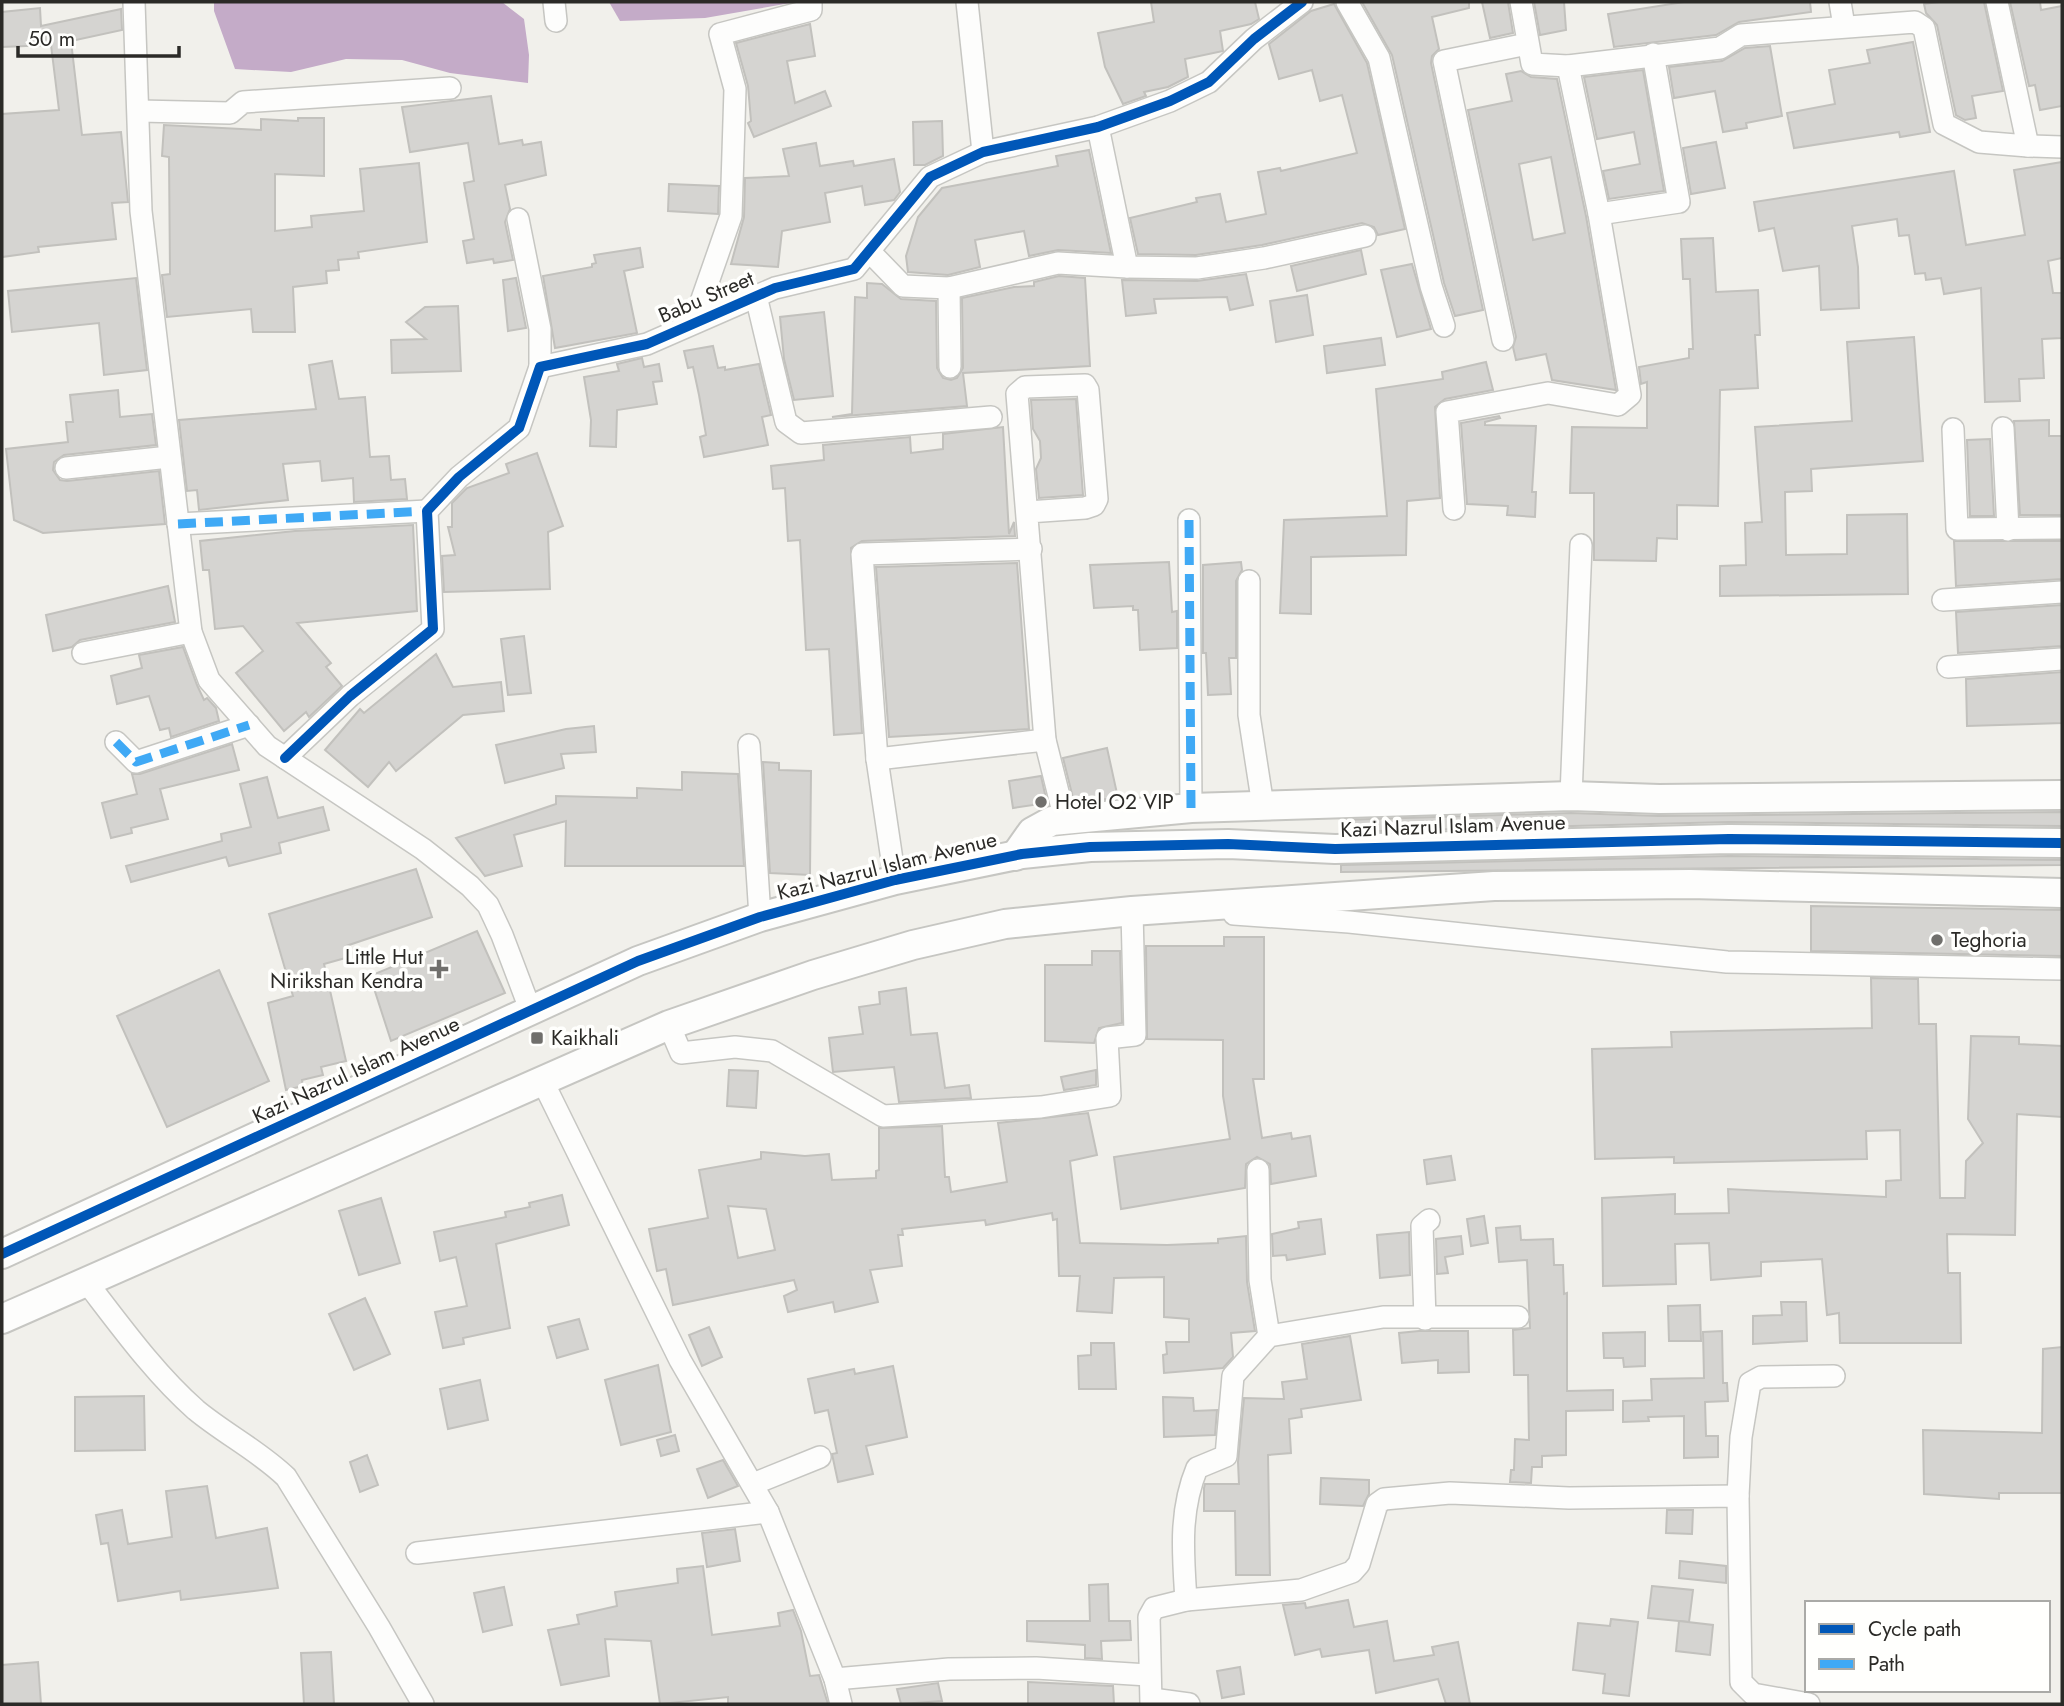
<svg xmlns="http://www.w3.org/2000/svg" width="2064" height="1706" viewBox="0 0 2064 1706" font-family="Jost,sans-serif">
<rect width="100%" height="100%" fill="#f1f0eb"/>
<!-- water -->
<g fill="#c4abc8">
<path d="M214,2H502L524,19L529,55L528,83L450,73L402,60L346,59L291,72L235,69L214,11Z"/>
<path d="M609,2H796L705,18L620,21Z"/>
</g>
<!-- building -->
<g fill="#d5d4d1" stroke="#c2c1bd" stroke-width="2" fill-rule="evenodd">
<path d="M1151,2H1255L1259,19L1251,24L1220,31L1223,51L1185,59L1188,77L1168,87L1144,92L1146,96L1123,104L1105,67L1098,33L1154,22Z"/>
<path d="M1362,2H1469V8L1432,17L1439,49L1432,56L1431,63L1483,310L1455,316L1444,283L1392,55Z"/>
<path d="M1482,2H1508L1513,33L1490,38Z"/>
<path d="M1534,2H1564L1566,30L1540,35Z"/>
<path d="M1684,2H1810L1811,12L1739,22L1716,35L1614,47L1608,14Z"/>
<path d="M1939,2H1984L2003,91L1972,96L1976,118L1965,120L1956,115L1937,25L1926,13L1924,4Z"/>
<path d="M2010,2H2040L2041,10L2062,6V106L2040,110L2035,85L2029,86Z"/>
<path d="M1334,4L1367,63L1405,229L1378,235L1374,227L1362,223L1262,245L1196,255L1138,254L1130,218L1197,202L1196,198L1220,194L1226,222L1266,214L1258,172L1280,168L1281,171L1357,153L1342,95L1320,101L1312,70L1279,79L1269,44L1311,11Z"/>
<path d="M40,8L41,26L121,9L122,30L71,41L82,135L121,132L128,202L112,203L116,239L38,247L39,252L2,257V114L59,110L51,45L2,47V12Z"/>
<path d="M810,24L815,56L787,61L795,103L825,91L831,106L754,137L748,123L751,121L748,86L736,43Z"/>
<path d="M1913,42L1930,132L1900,137L1899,132L1794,148L1787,113L1835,104L1829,70L1870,63L1867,50Z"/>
<path d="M1770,46L1782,116L1746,123L1747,128L1723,132L1715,91L1674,98L1669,67L1722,61L1745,48Z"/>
<path d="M1643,70L1664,191L1609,199L1603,171L1640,164L1634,132L1597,139L1584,77Z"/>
<path d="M1521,71L1531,77L1557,79L1586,216L1616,390L1552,380L1546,354L1516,360L1513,347L1516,337L1468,110L1512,101L1506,74ZM1551,157L1565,233L1533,240L1519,164Z"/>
<path d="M491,96L499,144L522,140L523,145L541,142L546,175L505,185L510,209L505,222L513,260L494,263L493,259L467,263L463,241L474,239L464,183L474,181L468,143L410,152L402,107Z"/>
<path d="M298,118H324V176L275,174V231L312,227L311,216L364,211L360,169L419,163L427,242L358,252L359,258L338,260L339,270L326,271L327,283L293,287L295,332H253L251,309L167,317L162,275L170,274L169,157L162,156L164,125L261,130V119L298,121Z"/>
<path d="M942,121L943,156L925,165H914L913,122Z"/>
<path d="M1716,142L1725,188L1691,194L1683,148Z"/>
<path d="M816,143L820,166L853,161L854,166L894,159L900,192L894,200L865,205L862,186L825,193L830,222L782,231L778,267L731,264L744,217L745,178L789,176L783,149Z"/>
<path d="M1089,150L1111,253L1058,250L1029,256L1024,231L975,240L980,267L948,275L908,272L906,256L918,217L942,188L1058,166L1056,156Z"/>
<path d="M2062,162V258L2048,261L2053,293H2062V338L2042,339L2044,378L2019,379L2020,401L1985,402L1981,288L1944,294L1941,278L1926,280L1925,273L1915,274L1909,235L1899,236L1897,219L1852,226L1858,267L1859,308L1821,310L1819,266L1783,271L1774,228L1759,231L1754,202L1954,171L1966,245L2025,235L2014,170Z"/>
<path d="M669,184L719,186L718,214L668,211Z"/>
<path d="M1713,238L1716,292L1758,290L1760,335H1755L1758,388L1720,390L1718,506L1677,505V539L1657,538L1656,561L1594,560V493H1570L1572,427L1647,428V382L1641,384L1639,367L1689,358V349H1693L1690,279H1683L1681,239Z"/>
<path d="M640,248L643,267L624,271L637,333L555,348L543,276L592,267V264L596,263L594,255Z"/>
<path d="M1361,250L1366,274L1297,291L1291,266Z"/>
<path d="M1412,264L1431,329L1397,337L1381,270Z"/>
<path d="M1246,274L1253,305L1230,310L1227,297L1154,299L1156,313L1126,316L1122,280L1197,281Z"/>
<path d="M1059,276L1085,278L1090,366L963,373L967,406L832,417L852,414L855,297L867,298V283L882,284L901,299L936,301L937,368L943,378L951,380L957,378L963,368L962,298L1014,287L1034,286V282Z"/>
<path d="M136,278L147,370L104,375L99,323L12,332L8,291Z"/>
<path d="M516,278L526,328L508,331L503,280Z"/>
<path d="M1307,295L1313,335L1276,342L1270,301Z"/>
<path d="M458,306L461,371L392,373L391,340L426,339L406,322L425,307Z"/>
<path d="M824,312L833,396L794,400L784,359L780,317Z"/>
<path d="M1914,337L1923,461L1811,469L1812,491L1785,492L1786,555L1847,554V515L1907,514L1908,594L1720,596V566L1746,565L1745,523L1762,522L1755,427L1852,421L1847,342Z"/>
<path d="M1381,338L1385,365L1327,373L1324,346Z"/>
<path d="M713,346L718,368L725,367V370L759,364L771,415L762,417L768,445L704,457L700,437L706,435L699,395L693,367L688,368L684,351Z"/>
<path d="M642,358L644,367L659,364L662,381L653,382L657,404L617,410L616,447L590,446L591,420L584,377L619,371L617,364Z"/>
<path d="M332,361L339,399L365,397L370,457L389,456L391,480L405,479L407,499L354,502L353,478L322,481L320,461L283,464L288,500L199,510L197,490L187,491L179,420L316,409L309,365Z"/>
<path d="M1486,362L1493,390L1445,399L1435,407L1440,498L1407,501L1406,555L1311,557V614L1280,613L1284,520L1387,516L1376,389L1443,379L1442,372Z"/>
<path d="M118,390L120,417L152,414L156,445L64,455L54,462L53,470L60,480L67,481L159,471L165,524L43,533L14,520L6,449L68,442L66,422H73L70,395Z"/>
<path d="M1076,399L1083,495L1039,498L1036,469L1041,458L1040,441L1033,429L1031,400Z"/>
<path d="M1499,416L1500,418L1485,422V425L1536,426L1532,492H1536L1535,517L1507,515L1508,506L1467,504L1461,423Z"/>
<path d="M2049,420V436H2062V515H2020L2014,421Z"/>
<path d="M1003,427L1009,534L1014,522L1015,536L862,541L851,548L862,733L834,735L829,649L806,650L800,540L788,541L785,488L773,489L771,466L824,460L823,445L910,437L911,453L943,449V434Z"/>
<path d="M1990,439L1994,516H1970L1967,440Z"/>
<path d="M537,453L563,526L548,532L550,589L444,592L442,556L455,555L448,527H452V503L467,488L509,473L506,464Z"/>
<path d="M413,525L417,611L297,623L331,663L326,667L342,686L309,717L306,712L284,731L236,673L263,651L243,626L215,629L209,570H203L200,541L295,531Z"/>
<path d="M1954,541H2062V579L1956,586Z"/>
<path d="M1169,562L1172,612L1177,611V648L1140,650L1138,610H1133V606L1094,608L1090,565Z"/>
<path d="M1241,562L1242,570L1236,581V658H1229L1231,694L1208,695L1206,653H1203V565Z"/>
<path d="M1017,563L1029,729L889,737L876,567Z"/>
<path d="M168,586L175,622L80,640L72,647L53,651L46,615Z"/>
<path d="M2062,605V646L1958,653L1956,612Z"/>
<path d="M524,636L531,693L508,695L501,639Z"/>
<path d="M183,647L197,685L204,700L207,698L216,708L219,721L171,737L169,728L160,730L149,696L117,704L111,676L142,668L139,655Z"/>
<path d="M436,654L453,687L501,682L504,711L463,715L396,771L389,762L368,787L325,750L360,709L364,713Z"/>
<path d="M2062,672V723L1967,726L1966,679Z"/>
<path d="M594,726L596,752L561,754L564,768L505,783L496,745L566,729Z"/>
<path d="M232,744L239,770L160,789L168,819L131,828L132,833L111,838L102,803L137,794L132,774H140Z"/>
<path d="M1107,748L1118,798L1074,802L1063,758Z"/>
<path d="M763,762L779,763V770L811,771L810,875L770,873Z"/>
<path d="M682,772L738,774L744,866H565L566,821L514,835L522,866L485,876L456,838L556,804V796L637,798V788L682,790Z"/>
<path d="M1041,776L1047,803L1013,808L1009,781Z"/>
<path d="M267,777L278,818L323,807L329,830L279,843L281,853L229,866L226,857L131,882L126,866L222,841L221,834L251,827L240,784Z"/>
<path d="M2062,812V826L1729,822L1341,832L1340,820L1571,813L1659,816Z"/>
<path d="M1729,856L2062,860V865L1341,872V865Z"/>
<path d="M416,869L432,917L346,946L349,957L324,964L346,1061L321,1067L323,1075L302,1080L303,1086L286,1090L268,1003L293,996L269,914Z"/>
<path d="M1811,906L2062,910V956L1811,951Z"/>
<path d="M477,931L505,993L391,1041L370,976Z"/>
<path d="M1224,937H1264V1079H1253L1262,1138L1291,1133L1292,1139L1310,1136L1316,1176L1271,1184L1270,1164L1257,1157L1246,1164L1245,1188L1121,1209L1114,1157L1230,1139L1223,1096V1040L1147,1039L1146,946H1224Z"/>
<path d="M1092,951H1120L1122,1023L1099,1028L1094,1043L1045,1041V965H1092Z"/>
<path d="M219,970L269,1081L167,1127L117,1016Z"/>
<path d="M1871,978L1918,979L1919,1024H1936L1940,1198H1965L1966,1161L1983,1143L1968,1119L1971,1036L2019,1037V1044L2062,1046V1117L2017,1114L2015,1235L1947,1234L1948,1273H1960L1961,1343H1840L1839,1313L1827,1315L1822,1259L1761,1262V1276L1711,1280L1709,1243L1675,1244L1676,1284L1603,1286L1602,1198L1675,1194V1214L1729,1213L1728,1189L1886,1197V1181L1901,1180L1900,1130L1866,1131L1867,1159L1674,1163V1157L1595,1159L1592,1049L1672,1047L1671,1032L1872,1028Z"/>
<path d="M906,988L911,1035L937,1033L945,1088L969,1085L971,1098L899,1102L894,1067L833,1072L829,1038L863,1034L859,1007L880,1004L879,992Z"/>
<path d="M729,1070L758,1071L756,1108L727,1106Z"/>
<path d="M1096,1070V1085L1064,1090L1061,1077Z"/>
<path d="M1088,1113L1097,1155L1070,1161L1080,1243L1167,1245L1218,1243V1239L1246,1236L1247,1282L1255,1331L1231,1333L1233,1357L1223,1368L1164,1373L1163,1355L1167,1354L1166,1342H1189V1319L1164,1317V1277L1114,1278L1112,1313L1077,1311L1080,1276H1059L1057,1219L1053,1220L1052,1213L986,1225L985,1220L902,1229L903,1235H898L902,1266L870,1270L878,1302L835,1312L833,1302L788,1312L784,1296L797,1290L794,1280L673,1305L666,1269L657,1271L649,1229L708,1218L699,1170L761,1159V1152L805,1156L829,1154L832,1180L876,1178V1171L879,1170V1128L942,1126L945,1177H949L951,1192L1007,1182L998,1123ZM728,1206L766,1209L775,1250L738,1258Z"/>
<path d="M1451,1156L1455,1180L1427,1184L1424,1160Z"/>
<path d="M562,1195L569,1225L496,1244L510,1328L463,1338L464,1344L443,1348L435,1312L467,1306L456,1257L440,1261L434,1232L506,1217L505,1212L530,1207L529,1203Z"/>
<path d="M381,1198L400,1263L359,1275L339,1211Z"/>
<path d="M1484,1216L1488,1243L1471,1246L1467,1219Z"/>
<path d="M1321,1219L1325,1254L1287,1260L1286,1255L1273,1256L1272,1234L1299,1228L1298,1222Z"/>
<path d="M1520,1226L1521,1240L1553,1239L1554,1265H1563L1564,1294L1567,1293V1391L1613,1390V1410L1566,1411V1455L1542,1456V1467H1532L1531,1483L1510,1482L1511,1470H1514L1515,1439L1529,1440L1528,1375H1514L1513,1330L1530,1328L1527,1260L1499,1262L1496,1228Z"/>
<path d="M1409,1232L1410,1275L1380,1278L1377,1235Z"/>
<path d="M1461,1236L1463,1254L1445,1257L1448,1273L1437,1274L1436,1239Z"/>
<path d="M365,1298L390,1354L354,1370L329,1314Z"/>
<path d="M1781,1302H1806L1807,1341L1753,1344V1316L1782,1315Z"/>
<path d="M1700,1305L1701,1341H1669L1668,1306Z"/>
<path d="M579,1319L588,1349L557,1358L548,1327Z"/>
<path d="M709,1327L722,1357L702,1366L689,1335Z"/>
<path d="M1419,1331H1468L1469,1372L1438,1373V1360L1402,1363L1399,1333Z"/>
<path d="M1722,1331L1723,1383H1727L1728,1401L1705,1402L1706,1436H1718V1457L1684,1458V1416L1648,1417L1649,1421L1623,1422V1401L1652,1400L1651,1379L1704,1378L1703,1332Z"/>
<path d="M1645,1332V1366L1624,1367L1623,1358H1604L1603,1333Z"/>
<path d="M1350,1336L1361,1400L1301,1409L1302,1417L1289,1419L1291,1453L1268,1455L1270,1575H1236L1235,1511H1204V1488L1205,1484H1239L1238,1462L1244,1398L1284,1399L1282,1382L1307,1379L1302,1344Z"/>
<path d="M1091,1343H1114L1116,1389H1079L1078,1356L1091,1355Z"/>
<path d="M2062,1347V1493H1999V1499L1924,1494L1923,1430L2042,1433L2043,1349Z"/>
<path d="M658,1365L671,1432L621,1445L605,1380Z"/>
<path d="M893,1366L907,1437L866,1446L873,1474L838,1482L832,1454L837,1453L828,1410L815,1413L808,1379L854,1369L855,1374Z"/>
<path d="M480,1380L488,1420L448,1429L440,1389Z"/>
<path d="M144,1396L145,1450L75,1451V1397Z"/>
<path d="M1163,1397L1193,1398L1194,1411L1217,1410L1215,1435L1164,1437Z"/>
<path d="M675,1435L679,1451L661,1456L657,1440Z"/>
<path d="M367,1455L378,1485L360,1492L350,1462Z"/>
<path d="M723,1460L738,1486L708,1498L697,1469Z"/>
<path d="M1321,1478L1369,1480V1494L1363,1506L1320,1504Z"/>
<path d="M207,1486L216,1538L267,1528L278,1588L181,1600L180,1591L118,1601L108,1543L101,1544L96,1515L122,1510L128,1544L172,1537L166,1491Z"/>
<path d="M1667,1510H1693L1692,1534L1666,1533Z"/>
<path d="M735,1529L740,1561L707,1567L702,1533Z"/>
<path d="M1680,1561L1726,1566V1583L1679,1578Z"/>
<path d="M703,1566L712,1635L780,1626L778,1613L793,1610L801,1631L810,1676L819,1675L828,1704H728V1697L660,1704L651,1641L605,1639L609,1676L561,1685L548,1630L579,1624L577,1615L617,1606L615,1592L678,1583L677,1569Z"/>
<path d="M1108,1584L1109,1621H1130L1131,1640L1101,1641L1102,1659L1085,1658V1645L1027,1641V1621H1090L1089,1585Z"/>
<path d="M1652,1586L1693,1590L1689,1622L1648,1618Z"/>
<path d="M504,1587L512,1625L483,1632L474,1593Z"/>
<path d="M1348,1600L1354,1627L1387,1621L1394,1661L1434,1655L1432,1647L1458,1642L1470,1704H1446L1438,1679L1376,1693L1369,1650L1322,1657L1320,1649L1295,1655L1283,1605L1305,1603L1306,1608Z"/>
<path d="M1611,1619L1638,1622L1629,1696L1603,1693L1605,1674L1573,1670L1578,1623L1610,1626Z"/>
<path d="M1679,1621L1713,1625L1710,1655L1676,1651Z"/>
<path d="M331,1652L334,1704H304L301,1653Z"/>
<path d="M38,1662L41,1704H2V1665Z"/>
<path d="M1240,1667L1244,1694L1222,1698L1217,1671Z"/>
<path d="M1028,1682L1113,1686L1114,1704H1028Z"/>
<path d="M938,1683L942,1701L901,1704L897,1689Z"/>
</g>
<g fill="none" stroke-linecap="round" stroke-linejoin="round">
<!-- minor casing -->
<g stroke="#c6c6c2" stroke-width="24">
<g id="minor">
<path d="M134,2L141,211L191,632L209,680L267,746L423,849L470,886L488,905L502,935L530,1009"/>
<path d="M554,2L556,21"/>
<path d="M967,2L983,152"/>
<path d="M1347,2L1379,58L1431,286L1444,326"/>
<path d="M1521,2L1532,64L1568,66L1720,48L1741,35L1915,22L1924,28L1944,124L1979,142L2028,146L1997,2"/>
<path d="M1840,2L1844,26"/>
<path d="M139,111L230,113L243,102L450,88"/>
<path d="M1098,127L1127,267L1197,268L1264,258L1365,236"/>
<path d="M2028,146L2062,147"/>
<path d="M1599,214L1679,202L1653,54"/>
<path d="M518,219L540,329V367"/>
<path d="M869,251L903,286L949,288L1058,263L1127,267"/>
<path d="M949,288L950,367"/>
<path d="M756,296L786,422L801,433L991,417"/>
<path d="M694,322L731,216L735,89L720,34L811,10V2"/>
<path d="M1503,340L1444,61L1527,44"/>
<path d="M2003,428L2008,530"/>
<path d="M1953,429L1957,529L2062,528"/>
<path d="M66,468L169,457"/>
<path d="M1454,509L1447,412L1548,393L1618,405L1630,395L1599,214L1568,66"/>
<path d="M1028,512L1085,508L1094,505L1097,499L1088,390L1085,385L1025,387L1017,394L1045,740L1065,820"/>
<path d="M1189,520L1191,808"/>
<path d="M178,524L427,511"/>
<path d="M1249,581V715L1263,806"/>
<path d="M1943,600L2062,592"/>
<path d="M83,653L191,632"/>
<path d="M1948,667L2062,659"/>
<path d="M116,742L136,762L249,725"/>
<path d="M749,745L760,917"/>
<path d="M285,758L350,696L433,629L427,511L459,477L519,428L540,367L647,344L775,288L854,269L930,177L983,152L1098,127L1170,101L1209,82L1254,39L1302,2"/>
<path d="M877,759L1045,740"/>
<path d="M1571,796L1581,545"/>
<path d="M895,880L877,759L862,554L1031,549"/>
<path d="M1234,914L1349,922L1727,962L2062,969"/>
<path d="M669,1025L681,1053L735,1047L772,1051L883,1116L1041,1107L1110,1096L1107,1038L1135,1035L1132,911"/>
<path d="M542,1080L680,1360L768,1512L835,1679L841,1704"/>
<path d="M1258,1170L1260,1280L1269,1336"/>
<path d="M85,1280C119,1324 154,1373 196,1410C225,1434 259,1451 286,1477L379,1627L423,1704"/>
<path d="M1425,1319L1422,1226L1429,1220"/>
<path d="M753,1484L820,1457"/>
<path d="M1738,1496L1741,1437L1750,1383L1761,1377L1834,1376"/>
<path d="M417,1553L768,1512"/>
<path d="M1186,1600C1183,1554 1179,1511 1197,1468L1226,1456L1233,1376L1269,1336L1383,1317H1518"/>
<path d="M835,1679L949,1669L1036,1668L1148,1675"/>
<path d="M1152,1699L1189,1704"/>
<path d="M1151,1704L1149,1617L1154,1608L1186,1600L1301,1590L1352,1572L1359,1564L1377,1504L1384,1499L1450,1493L1569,1498L1738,1496L1741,1682L1753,1694L1809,1704"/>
</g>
</g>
<!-- major casing -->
<g stroke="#c6c6c2" stroke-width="32">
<g id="major">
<path d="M1015,856L1032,832L1052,821L1191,808L1571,796L1659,799L2062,795"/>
<path d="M2,1254L638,961L760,917L895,880L1022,854L1090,847L1228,844L1335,849L1729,839L2062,843"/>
<path d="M2,1319L669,1025L813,975L913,945L1005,924L1132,911L1494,886L1690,884L2062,893"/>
</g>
</g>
<!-- minor -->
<use href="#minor" stroke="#fdfdfc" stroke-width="21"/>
<!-- major -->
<use href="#major" stroke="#fdfdfc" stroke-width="28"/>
<!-- quiet -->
<g stroke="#3fa9f5" stroke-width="9" stroke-dasharray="18 9" stroke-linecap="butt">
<path d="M1189,520L1191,808"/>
<path d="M178,524L427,511"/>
<path d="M116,742L136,762L249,725"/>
</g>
<!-- cycleway casing -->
<g stroke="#fffffd" stroke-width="15">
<g id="cycleway">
<path d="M285,758L350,696L433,629L427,511L459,477L519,428L540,367L647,344L775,288L854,269L930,177L983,152L1098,127L1170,101L1209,82L1254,39L1302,2"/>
<path d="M2,1254L638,961L760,917L895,880L1022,854L1090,847L1228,844L1335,849L1729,839L2062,843"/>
</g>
</g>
<!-- cycleway -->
<use href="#cycleway" stroke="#0057b8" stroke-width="10"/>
</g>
<!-- markers -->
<g fill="#706f6c" stroke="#fffffd" stroke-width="2.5">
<circle cx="1041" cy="802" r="7"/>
<circle cx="1937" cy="940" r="7"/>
<path d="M435.5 958.5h7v7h7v7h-7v7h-7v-7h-7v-7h7z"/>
<rect x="530" y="1031" width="14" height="14" rx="3.5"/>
</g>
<g text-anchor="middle" stroke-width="7" stroke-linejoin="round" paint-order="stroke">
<!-- street labels -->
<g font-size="21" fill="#2b2a27" stroke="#fffffd">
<text transform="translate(706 297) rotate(-23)" y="7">Babu Street</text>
<text transform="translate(1453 826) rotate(-2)" y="7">Kazi Nazrul Islam Avenue</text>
<text transform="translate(887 866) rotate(-14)" y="7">Kazi Nazrul Islam Avenue</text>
<text transform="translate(356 1070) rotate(-25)" y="7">Kazi Nazrul Islam Avenue</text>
</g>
<!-- poi labels -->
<g font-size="21" fill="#2b2a27" stroke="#fffffd" text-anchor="start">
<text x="1055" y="809">Hotel O2 VIP</text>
<text x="1951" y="947">Teghoria</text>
<text x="423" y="964" text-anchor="end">Little Hut<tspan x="423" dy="24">Nirikshan Kendra</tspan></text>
<text x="551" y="1045">Kaikhali</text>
</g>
</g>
<!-- border -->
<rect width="2064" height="1706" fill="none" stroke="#2b2a27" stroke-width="7"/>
<!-- legend -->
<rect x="1805" y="1601" width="245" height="91" fill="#fffffd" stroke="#aaaaa7" stroke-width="2"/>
<rect x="1819" y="1624" width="35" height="10" fill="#0057b8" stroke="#aaaaa7" stroke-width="2"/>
<text x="1868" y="1636" font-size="21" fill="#2b2a27">Cycle path</text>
<rect x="1819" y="1659" width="35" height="10" fill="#3fa9f5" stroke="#aaaaa7" stroke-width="2"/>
<text x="1868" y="1671" font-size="21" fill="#2b2a27">Path</text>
<!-- scale -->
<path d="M18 46v10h161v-10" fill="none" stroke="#2b2a27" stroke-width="3.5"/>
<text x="28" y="46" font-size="21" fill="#2b2a27" stroke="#fffffd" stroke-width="5" paint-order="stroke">50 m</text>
</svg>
